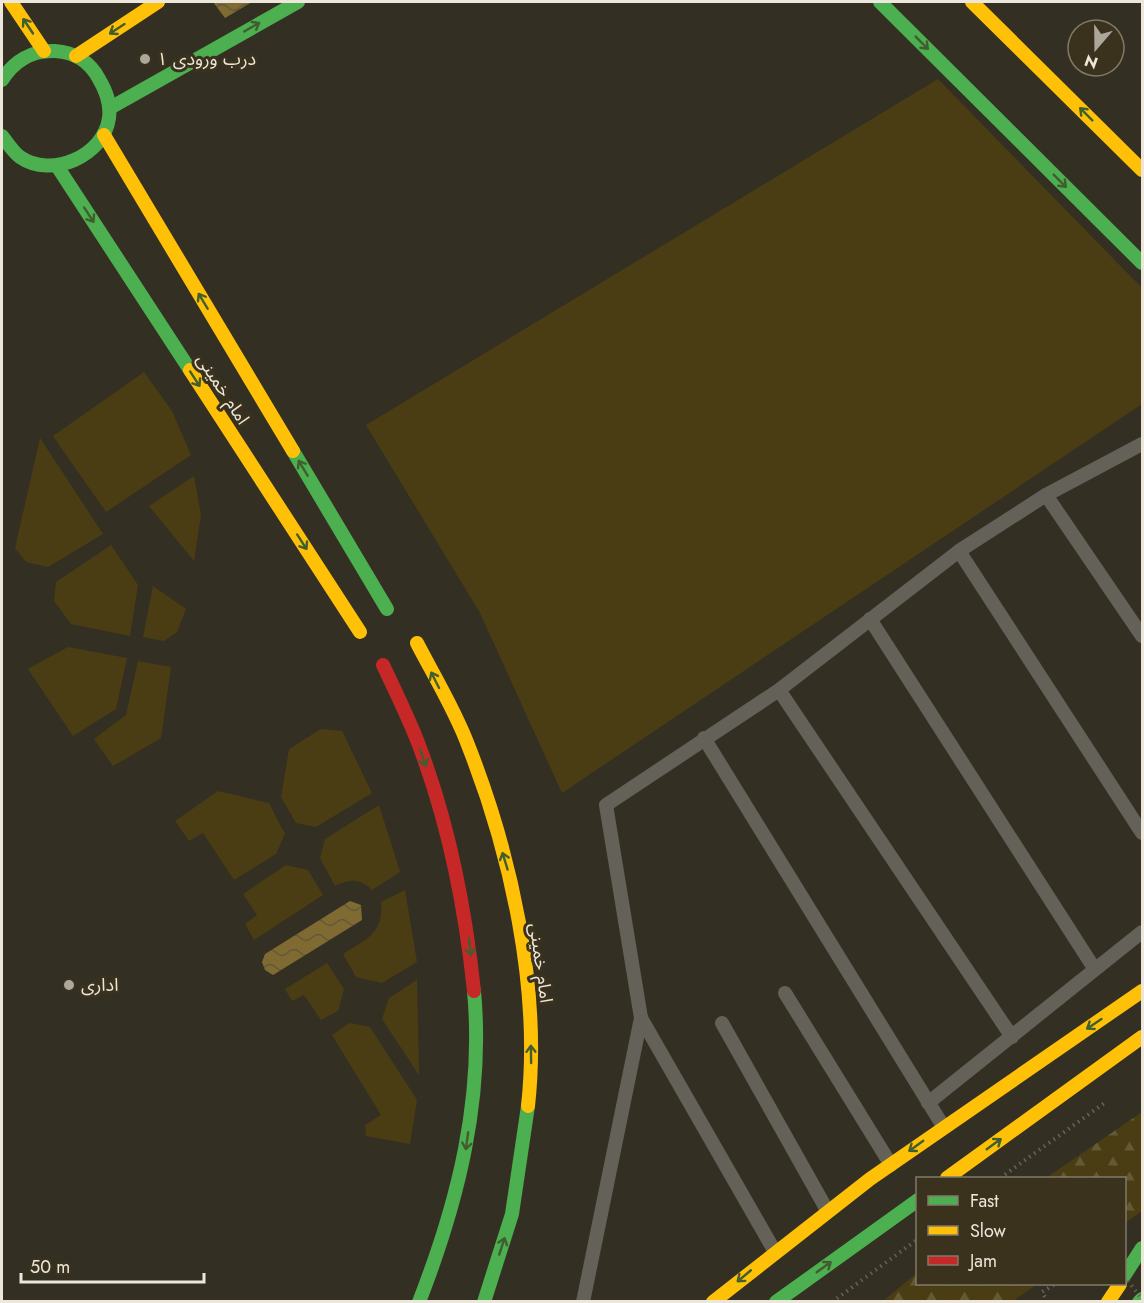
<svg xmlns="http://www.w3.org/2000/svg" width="1144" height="1303" viewBox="0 0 1144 1303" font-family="Jost,'Noto Sans Arabic',sans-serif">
<defs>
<pattern id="forest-firs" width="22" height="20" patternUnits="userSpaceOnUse" patternTransform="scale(1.5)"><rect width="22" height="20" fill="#4a3d13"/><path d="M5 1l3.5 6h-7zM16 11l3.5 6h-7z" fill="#645935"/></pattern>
<pattern id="water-waves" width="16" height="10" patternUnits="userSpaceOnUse" patternTransform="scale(1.5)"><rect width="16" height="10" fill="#7f6b32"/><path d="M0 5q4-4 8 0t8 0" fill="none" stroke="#63583a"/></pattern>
</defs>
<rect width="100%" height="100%" fill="#342f23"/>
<!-- green -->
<g fill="#4a3d13">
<path d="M938,79L1142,288V404L562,793L480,613L366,425Z"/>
<path d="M144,372L172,411L191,455L106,512L53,436Z"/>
<path d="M40,438L103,534L48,567L26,562L15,548Z"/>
<path d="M194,476L201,515L194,561L149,506Z"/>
<path d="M111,545L138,585L130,636L71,624L54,601L56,582Z"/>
<path d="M153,586L186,609L177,632L164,641L143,637Z"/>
<path d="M68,647L127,658L116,709L73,736L28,669Z"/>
<path d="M138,661L171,667L161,738L113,766L94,739L126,715Z"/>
<path d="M321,729L342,731L372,793L316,827L296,823L281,797L289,749Z"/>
<path d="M218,791L269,803L285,834L276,854L234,880L203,833L189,841L175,821Z"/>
<path d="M379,805L400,872L372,890C360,878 349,879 335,886L320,858L325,839Z"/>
<path d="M286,865L308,870L323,895L254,940L245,924L257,915L243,894Z"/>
<path d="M405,890L417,962L382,983L356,977L343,954C366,939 384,934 381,902Z"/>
<path d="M327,963L344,989L338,1011L321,1020L304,995L292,1001L285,989Z"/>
<path d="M417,980L419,1075L382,1019L389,998Z"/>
<path d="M350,1023L370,1027L417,1100L410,1144L366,1136L365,1125L381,1115L332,1035Z"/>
</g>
<!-- forest -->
<g fill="url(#forest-firs)">
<path d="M1142,1112V1211L1125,1223L1124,1178H1046Z"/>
<path d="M917,1273L918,1284H1037L1013,1301H883Z"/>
</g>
<!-- water -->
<g fill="url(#water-waves)">
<path d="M213,2H252L225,18Z"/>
<path d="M350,901L361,905L362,920L273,975L265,970L262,962L265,954Z"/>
</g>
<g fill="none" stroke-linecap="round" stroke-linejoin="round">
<!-- path -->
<g stroke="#656259" stroke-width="4" stroke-dasharray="1.5 4.5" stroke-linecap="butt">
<path d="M1000,1178L1106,1102"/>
<path d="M832,1302L918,1239"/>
<path d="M1048,1302L1042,1292L1055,1284"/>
</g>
<!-- lane -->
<g stroke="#646158" stroke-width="14">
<path d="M1046,495L1142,636"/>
<path d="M959,551L1142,833"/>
<path d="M870,619L1094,968"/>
<path d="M779,690L1012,1037"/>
<path d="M704,738L943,1126"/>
<path d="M785,993L891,1165"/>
<path d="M641,1018L774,1250"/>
<path d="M722,1023L827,1210"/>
<path d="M928,1103L1142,932"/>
<path d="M583,1302L641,1018L606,805L779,690L959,551L1046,495L1142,444"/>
</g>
<!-- fast -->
<g stroke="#4caf50" stroke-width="14">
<path d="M880,2L1142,263"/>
<path d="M2,80C14,61 32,50 55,51C74,52 90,62 99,79C106,91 111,103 109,118C104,156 51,179 20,157C13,152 7,142 2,136"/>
<path d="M110,108L298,2"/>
<path d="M57,166L190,370"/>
<path d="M293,451L387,609"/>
<path d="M1124,1276L1142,1248"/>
<path d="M419,1302C458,1202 484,1099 474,991"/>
<path d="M484,1302L512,1214L528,1106"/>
<path d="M776,1302L918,1200"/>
<path d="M1139,1302L1142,1299"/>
</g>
<!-- slow -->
<g stroke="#ffc107" stroke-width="14">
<path d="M11,2L44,51"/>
<path d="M972,2L1142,170"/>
<path d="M76,56L158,2"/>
<path d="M104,135L293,451"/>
<path d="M190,370L360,632"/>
<path d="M417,643C434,676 455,710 468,745C511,854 541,989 528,1106"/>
<path d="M947,1178L1142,1037"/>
<path d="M713,1302L870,1179L1142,991"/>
<path d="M1108,1302L1120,1284"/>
</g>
<!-- jam -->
<path stroke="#c62828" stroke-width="14" d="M383,665C395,690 407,715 417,740C448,820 465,905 474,991"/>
<!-- path-bridge -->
<path stroke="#656259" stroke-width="4" stroke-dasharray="1.5 4.5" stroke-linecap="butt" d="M1124,1276L1142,1299"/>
</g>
<!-- one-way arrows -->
<defs><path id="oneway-shaft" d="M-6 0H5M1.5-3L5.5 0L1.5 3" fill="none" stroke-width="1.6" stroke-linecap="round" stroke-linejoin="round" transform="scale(1.5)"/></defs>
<g stroke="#405e2f">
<use href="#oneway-shaft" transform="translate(28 26) rotate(-124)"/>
<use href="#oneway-shaft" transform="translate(252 27) rotate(-30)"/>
<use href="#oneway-shaft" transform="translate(117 29) rotate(147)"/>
<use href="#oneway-shaft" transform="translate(922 43) rotate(45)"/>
<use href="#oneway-shaft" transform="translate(1086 114) rotate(-135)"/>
<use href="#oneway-shaft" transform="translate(1060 181) rotate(45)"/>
<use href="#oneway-shaft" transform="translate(89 215) rotate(57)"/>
<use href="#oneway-shaft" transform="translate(203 301) rotate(-121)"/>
<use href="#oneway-shaft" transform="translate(195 379) rotate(57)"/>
<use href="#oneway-shaft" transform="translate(303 468) rotate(-121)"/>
<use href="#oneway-shaft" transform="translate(302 542) rotate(57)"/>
<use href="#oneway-shaft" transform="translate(435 680) rotate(-117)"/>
<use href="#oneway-shaft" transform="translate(423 758) rotate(72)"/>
<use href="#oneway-shaft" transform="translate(505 861) rotate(-107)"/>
<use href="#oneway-shaft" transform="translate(470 947) rotate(83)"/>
<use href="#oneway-shaft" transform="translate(1094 1024) rotate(146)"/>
<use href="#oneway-shaft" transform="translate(531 1054) rotate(-91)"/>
<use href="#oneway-shaft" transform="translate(467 1141) rotate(98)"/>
<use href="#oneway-shaft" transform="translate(994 1144) rotate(-36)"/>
<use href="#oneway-shaft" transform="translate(916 1146) rotate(144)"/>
<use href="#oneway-shaft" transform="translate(502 1246) rotate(-72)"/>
<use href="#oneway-shaft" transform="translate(824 1267) rotate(-36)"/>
<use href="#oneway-shaft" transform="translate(744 1276) rotate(140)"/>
</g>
<!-- markers -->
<g fill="#aca79a" stroke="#3a321d" stroke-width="2">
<circle cx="145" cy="59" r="6"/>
<circle cx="69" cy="985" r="6"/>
</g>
<g text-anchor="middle" stroke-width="6" stroke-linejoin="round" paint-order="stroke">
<!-- poi labels -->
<g font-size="18" fill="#ece7da" stroke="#3a321d" text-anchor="start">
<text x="157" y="65">درب ورودی ۱</text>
<text x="81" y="991">اداری</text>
</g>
<!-- street labels -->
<g font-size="18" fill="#ece7da" stroke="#3a321d">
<text transform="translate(223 389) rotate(57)" y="6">امام خمینی</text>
<text transform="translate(541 963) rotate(82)" y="6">امام خمینی</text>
</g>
</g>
<!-- border -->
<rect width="1144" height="1303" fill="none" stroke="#ece7da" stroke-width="6"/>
<!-- legend -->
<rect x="916" y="1177" width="210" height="108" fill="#3a321d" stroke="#817a69" stroke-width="1.5"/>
<rect x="928" y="1196" width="30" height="9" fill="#4caf50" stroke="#817a69" stroke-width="1.5"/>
<text x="970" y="1207" font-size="18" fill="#ece7da">Fast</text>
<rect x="928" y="1226" width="30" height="9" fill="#ffc107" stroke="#817a69" stroke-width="1.5"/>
<text x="970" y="1237" font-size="18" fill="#ece7da">Slow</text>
<rect x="928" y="1256" width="30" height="9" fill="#c62828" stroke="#817a69" stroke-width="1.5"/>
<text x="970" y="1267" font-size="18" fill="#ece7da">Jam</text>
<!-- north arrow -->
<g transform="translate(1096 48) rotate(200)"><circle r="28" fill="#3a321d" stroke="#817a69" stroke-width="1.5"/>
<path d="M0-4.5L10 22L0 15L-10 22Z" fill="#aca79a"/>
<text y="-9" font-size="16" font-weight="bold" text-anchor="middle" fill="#ece7da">N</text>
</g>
<!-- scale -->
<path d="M21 1273v9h183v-9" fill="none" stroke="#ece7da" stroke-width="3"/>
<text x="30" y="1273" font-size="18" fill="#ece7da" stroke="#3a321d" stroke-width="4.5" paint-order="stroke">50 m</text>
</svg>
